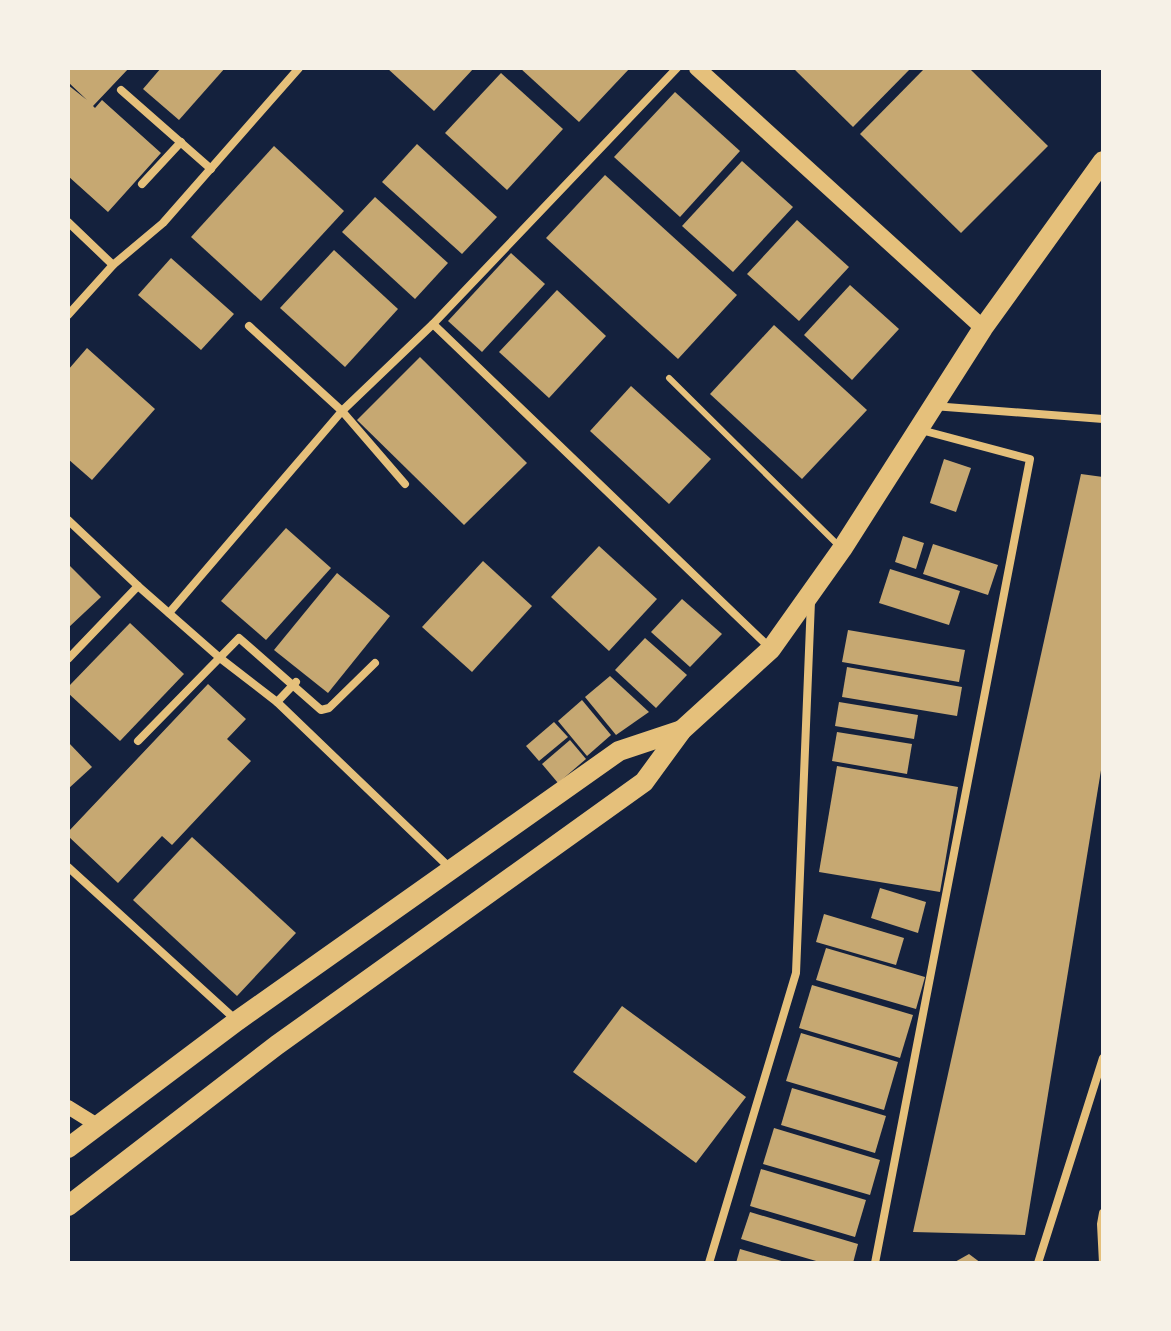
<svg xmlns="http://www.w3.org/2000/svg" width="1171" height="1331" viewBox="0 0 1171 1331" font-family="'Noto Sans',sans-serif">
<rect width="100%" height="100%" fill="#14213d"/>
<!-- building -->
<g fill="#c6a872">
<path d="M68,68H129L93,106L95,108L102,100L161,153L108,212L68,176V85L87,100L68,82Z"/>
<path d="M161,68H225L179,120L143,89Z"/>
<path d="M387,68H474L434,111Z"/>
<path d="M520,68H630L579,122Z"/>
<path d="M793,68H911L853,127Z"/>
<path d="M925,68H969L1048,146L961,233L860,134Z"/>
<path d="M501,73L563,129L507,190L445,133Z"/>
<path d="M675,92L740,151L680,217L614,157Z"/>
<path d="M417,144L497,217L462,254L382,182Z"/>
<path d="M274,146L344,211L261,301L191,237Z"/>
<path d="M742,161L793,207L733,272L682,226Z"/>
<path d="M605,175L737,295L678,359L546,238Z"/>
<path d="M375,197L448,263L415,299L342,232Z"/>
<path d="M797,220L849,267L799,321L747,274Z"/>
<path d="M334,250L398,309L345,367L280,308Z"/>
<path d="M511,253L545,284L482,352L448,321Z"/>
<path d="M171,258L234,314L201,350L138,295Z"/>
<path d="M850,285L899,329L852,380L804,335Z"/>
<path d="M557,290L606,336L549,398L499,352Z"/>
<path d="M774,325L867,410L802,479L710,394Z"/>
<path d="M87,348L155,409L92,480L68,459V370Z"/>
<path d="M420,357L527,463L464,525L357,420Z"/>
<path d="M631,386L711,459L669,504L590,431Z"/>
<path d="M944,459L971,468L956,512L930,503Z"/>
<path d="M1081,474L1103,477V758L1025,1235L913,1232Z"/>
<path d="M286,528L331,568L266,640L221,601Z"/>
<path d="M903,536L924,543L916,569L895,562Z"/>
<path d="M933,544L998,565L988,595L923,574Z"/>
<path d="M599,546L657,599L609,651L551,597Z"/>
<path d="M483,561L532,606L472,672L422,627Z"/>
<path d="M68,564L101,597L68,628Z"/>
<path d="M890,569L960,591L949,625L879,603Z"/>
<path d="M337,573L390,616L328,693L274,650Z"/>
<path d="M682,599L722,634L690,667L651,632Z"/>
<path d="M130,623L184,674L120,741L68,693V687Z"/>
<path d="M848,630L965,650L959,682L842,662Z"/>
<path d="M645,638L687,675L656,708L615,670Z"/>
<path d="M847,667L962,687L957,716L842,697Z"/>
<path d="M610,676L649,712L616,735L585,697Z"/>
<path d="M208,684L246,719L227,739L251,761L172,845L162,836L118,883L68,836V832Z"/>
<path d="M582,700L611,735L587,756L558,721Z"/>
<path d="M839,702L918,715L914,739L835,726Z"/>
<path d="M554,722L568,737L539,761L526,746Z"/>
<path d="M837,732L912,744L907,774L832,761Z"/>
<path d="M570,740L586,759L558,783L542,764Z"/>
<path d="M68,742L92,767L68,789Z"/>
<path d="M837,766L958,787L940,892L819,872Z"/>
<path d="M192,837L296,933L237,996L133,900Z"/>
<path d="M880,888L926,902L918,933L871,918Z"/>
<path d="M824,914L904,938L896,965L816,942Z"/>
<path d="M826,948L925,977L916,1009L816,980Z"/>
<path d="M812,985L913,1015L900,1058L799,1028Z"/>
<path d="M622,1006L746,1097L696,1163L573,1072Z"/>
<path d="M801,1033L898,1062L884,1110L786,1081Z"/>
<path d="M792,1088L886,1116L875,1153L781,1125Z"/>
<path d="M774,1128L880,1160L870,1195L763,1164Z"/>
<path d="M761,1169L866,1200L855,1237L750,1206Z"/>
<path d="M750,1212L858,1244L853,1263H823L741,1239Z"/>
<path d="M740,1249L785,1262V1263H736Z"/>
<path d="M969,1254L981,1263H953Z"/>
</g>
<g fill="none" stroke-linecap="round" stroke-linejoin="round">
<!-- service -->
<path stroke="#e5c07b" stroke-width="6" d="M669,378L840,547"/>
<!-- minor -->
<g stroke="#e5c07b" stroke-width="8">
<path d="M121,90L211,169"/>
<path d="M142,184L181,142"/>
<path d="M68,222L113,265"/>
<path d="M68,315L113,265L163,223L299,68"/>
<path d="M433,324L771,649"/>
<path d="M249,326L342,411L405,484"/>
<path d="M933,406L1103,419"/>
<path d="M68,520L138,586L220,658L277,702L451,869"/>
<path d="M169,613L342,411L433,324L677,68"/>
<path d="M68,659L138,586"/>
<path d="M277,702L296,682"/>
<path d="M138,741L239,638L321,710L329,708L375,663"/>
<path d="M68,867L236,1020"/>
<path d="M709,1263L796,973L811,601"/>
<path d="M875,1263L1030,459L921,430"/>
<path d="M1038,1263L1103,1058"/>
<path d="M1103,1263L1101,1224L1103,1213"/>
</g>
<!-- tertiary -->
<path stroke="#e5c07b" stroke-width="14" d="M68,1107L97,1125"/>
<!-- secondary -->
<path stroke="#e5c07b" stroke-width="16" d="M697,68L983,328"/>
<!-- primary -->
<g stroke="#e5c07b" stroke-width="20">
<path d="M68,1148L237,1021L619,751L682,730"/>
<path d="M68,1206L277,1045L644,782L682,730L771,649L842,549L983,328L1103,161"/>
</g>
</g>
<!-- border -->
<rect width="1171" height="1331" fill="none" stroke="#f6f1e7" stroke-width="140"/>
</svg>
